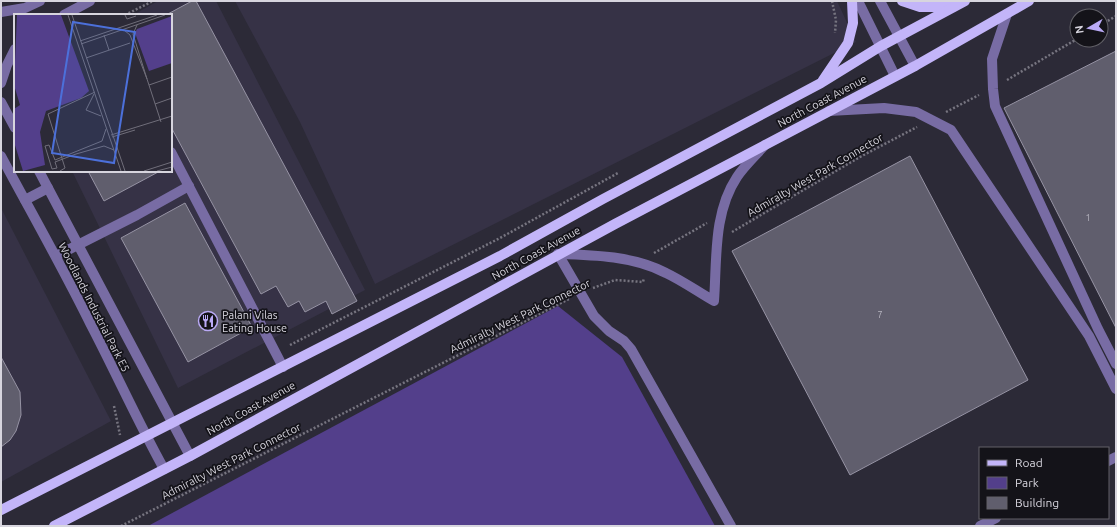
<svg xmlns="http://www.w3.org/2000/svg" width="1117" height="527" viewBox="0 0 1117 527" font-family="Ubuntu,sans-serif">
<rect width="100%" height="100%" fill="#2c2a37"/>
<!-- built -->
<g fill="#363246">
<path d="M158,1H216L365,290L178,388L72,171H171V15H133Z"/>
<path d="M235,1H837L856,42L375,284L300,122Z"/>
<path d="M1,208L111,421L1,482Z"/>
</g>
<!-- green -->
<path fill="#533f8b" d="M558,306L622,357L715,526H148Z"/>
<!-- building -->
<g fill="#605e6d" stroke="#9693a4">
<path d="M192,1H196L357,301L332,314L326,301L305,312L299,301L288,307L276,286L261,294L171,127V15H166Z"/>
<path d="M1116,51V328L1004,108Z"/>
<path d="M910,156L1028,380L850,475L732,251Z"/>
<path d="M88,171H160L104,201Z"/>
<path d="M185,203L252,327L188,362L121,238Z"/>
<path d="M1,357L20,392L21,415L16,431L10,440L1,447Z"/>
</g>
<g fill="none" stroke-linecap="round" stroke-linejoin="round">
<!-- path -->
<g stroke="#777580" stroke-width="2.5" stroke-dasharray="2 2" stroke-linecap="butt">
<path d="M832,1L836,20L835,33"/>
<path d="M125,15L153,1"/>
<path d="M1101,25L1116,16"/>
<path d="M1007,80L1077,39"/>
<path d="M946,112L979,95"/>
<path d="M732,232L858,158L917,127"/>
<path d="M654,253L707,223"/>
<path d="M593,288L615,280L643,282L644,278"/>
<path d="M290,345L500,238L618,173"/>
<path d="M114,406L120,435"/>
<path d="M121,526L569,299"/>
</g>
<!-- minor -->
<g stroke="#786ca4" stroke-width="10">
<path d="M858,1L895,76"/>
<path d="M880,1L915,66"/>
<path d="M1,12L25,8L40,1"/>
<path d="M1007,14L992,59L993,89L995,106L1098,329L1116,364"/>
<path d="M64,15L90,1"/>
<path d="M1,83L7,65L15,49"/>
<path d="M1,102L15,128"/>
<path d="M829,111L884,108L916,112L951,130L1089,336L1116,389"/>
<path d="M171,152L283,367"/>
<path d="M1,156C31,212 63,268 91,325C116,373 138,422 164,469"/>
<path d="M39,171L190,456"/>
<path d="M25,200L48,188"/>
<path d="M558,254C594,255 634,256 666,273C683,281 698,292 714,301C717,260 713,213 737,177C744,166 756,155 765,145"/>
<path d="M558,254L594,316L609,331L624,341L631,349L731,526"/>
<path d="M56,256L137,215L189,186"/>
<path d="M1108,461L1116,457"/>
<path d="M980,526L996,518"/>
</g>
<!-- major -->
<g stroke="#c3b5f9" stroke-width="10">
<path d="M902,1L920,7H953"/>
<path d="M823,80L848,43L853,23L852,1"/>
<path d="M1,510L500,256L603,199L821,83L881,46L965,1"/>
<path d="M54,526L190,456L615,224L915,66L1029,1"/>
</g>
</g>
<!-- icons -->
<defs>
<g id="restaurant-ring" transform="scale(1)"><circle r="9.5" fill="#141319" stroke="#baaaf6" stroke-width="1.5"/><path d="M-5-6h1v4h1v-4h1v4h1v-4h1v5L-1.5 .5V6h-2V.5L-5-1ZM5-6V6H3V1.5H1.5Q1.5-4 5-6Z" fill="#baaaf6"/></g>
</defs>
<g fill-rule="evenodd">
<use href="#restaurant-ring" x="208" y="321"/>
</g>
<g text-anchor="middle" stroke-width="3.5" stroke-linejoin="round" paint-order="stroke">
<!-- number labels -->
<g font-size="9" fill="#b9b7c2">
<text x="1088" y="221">1</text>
<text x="880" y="318">7</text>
</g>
<!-- street labels -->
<g font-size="11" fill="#d7d5de" stroke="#141319">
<text transform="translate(822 101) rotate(-28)" y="4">North Coast Avenue</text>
<text transform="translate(815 175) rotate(-30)" y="4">Admiralty West Park Connector</text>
<text transform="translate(536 253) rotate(-29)" y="4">North Coast Avenue</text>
<text transform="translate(94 307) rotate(63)" y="4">Woodlands Industrial Park E5</text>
<text transform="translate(520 316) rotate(-26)" y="4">Admiralty West Park Connector</text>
<text transform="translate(251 408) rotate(-29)" y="4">North Coast Avenue</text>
<text transform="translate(231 461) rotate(-27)" y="4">Admiralty West Park Connector</text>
</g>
<!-- poi labels -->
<g font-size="11" fill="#d7d5de" stroke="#141319" text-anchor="start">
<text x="222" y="319">Palani Vilas<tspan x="222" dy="13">Eating House</tspan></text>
</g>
</g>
<!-- overview -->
<g transform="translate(14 14)">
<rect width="158" height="158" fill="#2c2a37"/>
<path d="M3,1H47L75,77L67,84L32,97L26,118L31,151L9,157L0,128V95L6,91L0,71ZM158,2V49L135,57L121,19L123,15Z" fill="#533f8b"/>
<path fill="none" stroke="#706e7a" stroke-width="1" d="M54,1L107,157M58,1L111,157M111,1L113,5L122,2M110,16L116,21L133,65L119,20L123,11M90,21L95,36M66,27L143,1M67,30L151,1M72,44L116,29M133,65L147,108M135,71L158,63M80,80L72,96L87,102M141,90L158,84M92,115L88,127L41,146L35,131L31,132L38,155L43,154L41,148L62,140L90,132L100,136M97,121L158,102M98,123L121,116M46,157L51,154L34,100L81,78M130,157L158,148M143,157L158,153"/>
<path fill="#4c70da" fill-opacity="0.15" stroke="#4c70da" stroke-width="2" d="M59,8L121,18L100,149L38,139Z"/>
<rect width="158" height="158" fill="none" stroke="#d7d5de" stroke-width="2"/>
</g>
<!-- border -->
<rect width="1117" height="527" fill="none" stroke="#d7d5de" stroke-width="4"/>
<!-- legend -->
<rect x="979" y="447" width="130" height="72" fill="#141319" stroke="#626168"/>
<rect x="987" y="460" width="20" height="6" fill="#c3b5f9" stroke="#626168"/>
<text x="1015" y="467" font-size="12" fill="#d7d5de">Road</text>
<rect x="987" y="477" width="20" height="12" fill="#533f8b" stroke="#626168"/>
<text x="1015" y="487" font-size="12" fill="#d7d5de">Park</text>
<rect x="987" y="497" width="20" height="12" fill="#605e6d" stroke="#626168"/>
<text x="1015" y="507" font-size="12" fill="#d7d5de">Building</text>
<!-- north arrow -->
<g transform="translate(1089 28) rotate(261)"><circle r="19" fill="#141319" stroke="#626168"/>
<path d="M0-3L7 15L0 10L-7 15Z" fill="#baaaf6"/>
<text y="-6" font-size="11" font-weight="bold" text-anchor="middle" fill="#d7d5de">N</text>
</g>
</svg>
